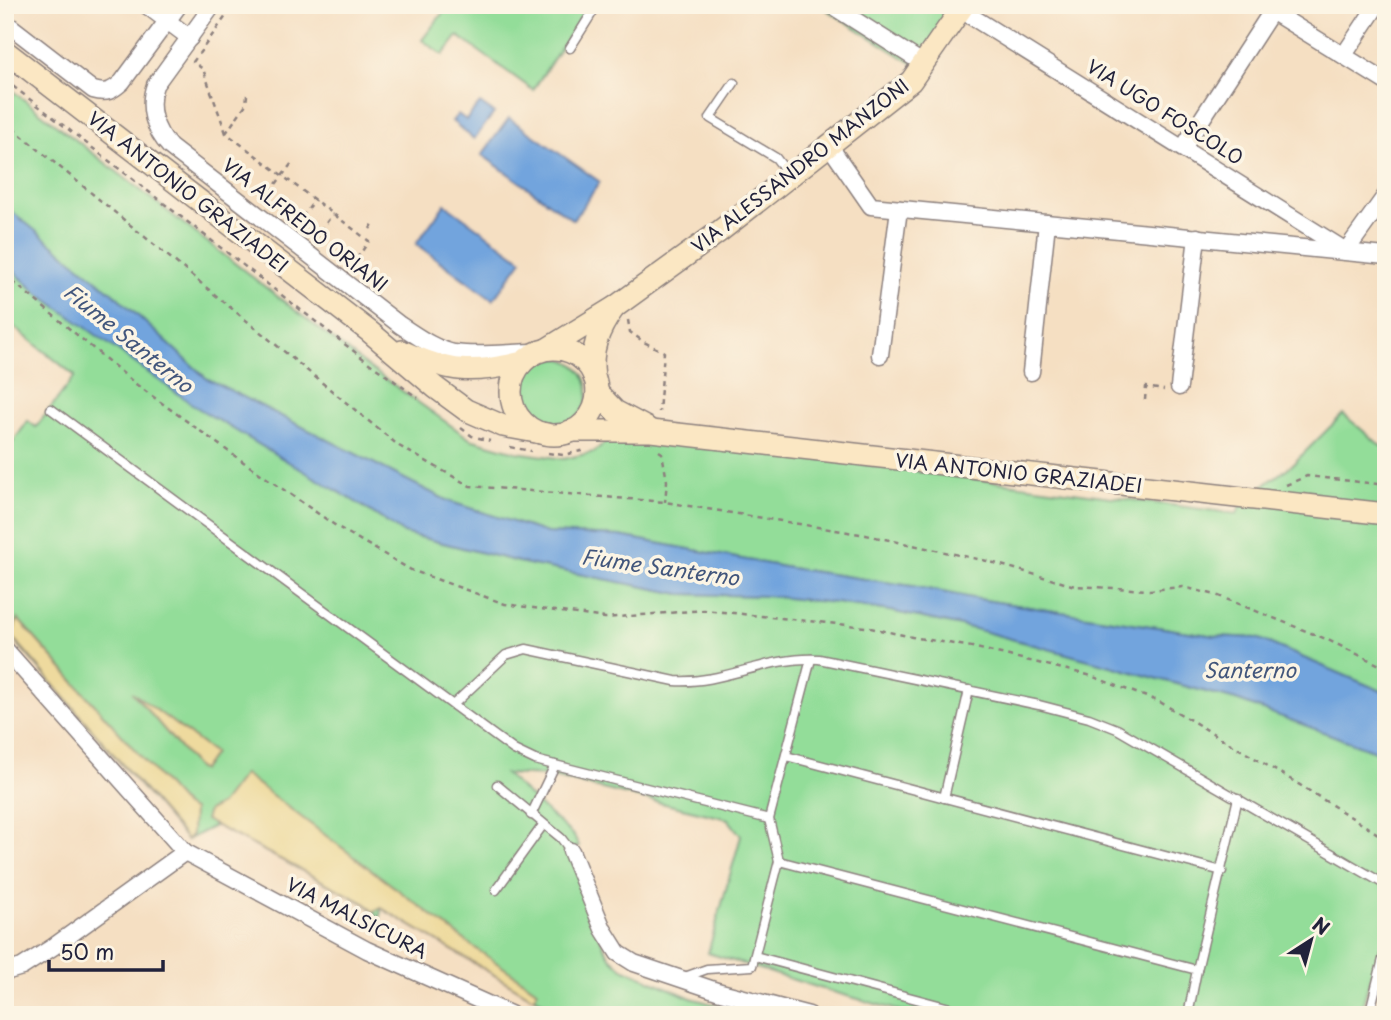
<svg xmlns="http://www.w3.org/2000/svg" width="1391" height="1020" viewBox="0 0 1391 1020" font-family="'Playpen Sans',sans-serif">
<rect width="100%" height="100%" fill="#fcf5e5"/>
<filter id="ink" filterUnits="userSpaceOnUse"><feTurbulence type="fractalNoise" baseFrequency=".0143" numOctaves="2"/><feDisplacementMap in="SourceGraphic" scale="14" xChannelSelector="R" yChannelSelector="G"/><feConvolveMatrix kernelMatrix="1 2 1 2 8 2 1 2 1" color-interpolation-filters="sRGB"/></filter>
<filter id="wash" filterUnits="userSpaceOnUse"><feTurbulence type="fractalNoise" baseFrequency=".00686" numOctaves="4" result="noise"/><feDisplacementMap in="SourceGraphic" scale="28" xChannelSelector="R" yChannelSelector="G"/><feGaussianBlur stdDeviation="1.57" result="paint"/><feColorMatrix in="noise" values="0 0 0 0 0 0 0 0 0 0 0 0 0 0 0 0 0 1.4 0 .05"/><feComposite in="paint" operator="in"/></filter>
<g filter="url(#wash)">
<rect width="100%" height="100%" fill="#f5dfc2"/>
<!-- green -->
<g fill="#93dd99" stroke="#5a806a" stroke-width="2">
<path d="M449,5H589L533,90L458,36L443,55L422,40Z"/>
<path d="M819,5H965L923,70Z"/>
<path d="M5,85L367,366L470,439L516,452L564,459L594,452L611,438L649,435L1237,514L1242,501L1292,465L1343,414L1386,450V693L1257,638L1215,636L972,598L912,586L790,568L620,536L547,533L448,501L206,378L114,294L41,237L5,206Z"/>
<path d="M5,263L35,291L403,533L523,563L680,594L767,596L836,603L890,611L971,628L1236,700L1386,755V974L1372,971L1360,1015H915L826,990L708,953L741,836L728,819L548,776L505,774L574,836L579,846L571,851L603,945L611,958L622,968L691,998L752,1015H565L381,908L380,919L366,904L216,825L187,840L5,629V442L10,446L28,421L36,427L75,376L5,320Z"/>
<circle cx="554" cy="392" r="34"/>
</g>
<!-- sand -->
<g fill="#eeda9e" stroke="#887e6c" stroke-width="2">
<path d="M18,619L185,806L193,810L192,834L187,840L11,635Z"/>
<path d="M132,692L214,753L202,770L198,769Z"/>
<path d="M244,774L478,950L538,991L533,998L381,908L373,912L366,904L205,820L208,811L221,804Z"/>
</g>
<!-- water -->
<g fill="#72a4dd" stroke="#4a638c" stroke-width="2">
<path d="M480,103L494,113L474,139L452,121L458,114L466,120Z"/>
<path d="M509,118L600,182L573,220L482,155Z"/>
<path d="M445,204L522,260L493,300L416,244Z"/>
<path d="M5,206L114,294L206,378L448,501L547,533L620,536L790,568L912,586L972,598L1215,636L1257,638L1386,693V755L1236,700L971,628L890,611L836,603L767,596L680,594L523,563L403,533L364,507L196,407L35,291L5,263Z"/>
</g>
</g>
<g filter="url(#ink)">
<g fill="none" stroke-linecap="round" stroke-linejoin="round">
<!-- lane casing -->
<g stroke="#8c807e" stroke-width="11">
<g id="lane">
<path d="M570,48L597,5"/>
<path d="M734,83L710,118L776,158L789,175"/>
<path d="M51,409L514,750L535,760L769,819"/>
<path d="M453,705L506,655L526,649L675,681C724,684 767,656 819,659L1039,705L1089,718L1117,729L1386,885"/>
<path d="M786,756L1222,871"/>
<path d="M497,785L561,838L571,851"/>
<path d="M944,798L969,690"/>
<path d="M531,815L555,765"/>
<path d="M779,861L1197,970L1188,1015"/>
<path d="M496,890L543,825"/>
<path d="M755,956L976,1015"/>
<path d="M1197,970L1238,798"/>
<path d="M682,978L707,969L752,966L779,861L769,819L811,659"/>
<path d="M1369,1015L1386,947"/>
</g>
</g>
<!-- street casing -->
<g stroke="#8c807e" stroke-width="19">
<g id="street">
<path d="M146,5L190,38"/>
<path d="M213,5L155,85C147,107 154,130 170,147L400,325C417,336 434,349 454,353C481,357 511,352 538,352"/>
<path d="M831,5L924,64"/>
<path d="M1265,7L1386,82"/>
<path d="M961,10L1346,251L1386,195"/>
<path d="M5,22L93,90C107,94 112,91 122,82L179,5"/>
<path d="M1344,55L1377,5"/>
<path d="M831,142L835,154L871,206L1386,256"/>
<path d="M1183,148L1272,11"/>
<path d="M880,355L899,209"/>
<path d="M1031,372L1047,223"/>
<path d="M1179,387L1197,237"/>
<path d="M5,649L185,852L367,950L512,1015"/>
<path d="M571,851L603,929L618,953L634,963L717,991L809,1015"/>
<path d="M5,972L22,967L53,947L185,852"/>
</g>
</g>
<!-- secondary casing -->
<g stroke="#8c807e" stroke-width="24">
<g id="secondary">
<path d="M5,51L370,332L436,388L466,410L503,426L547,434"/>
<path d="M547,349L615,307L720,231L911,81L964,5"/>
<circle cx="554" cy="392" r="43"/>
<path d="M402,351C450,373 472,374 523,362"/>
<path d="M594,377C590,350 598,330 614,308"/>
<path d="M597,392L615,411L647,428"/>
<path d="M570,431H651L1386,514"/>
</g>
</g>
<!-- path -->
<g stroke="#8c807e" stroke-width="2.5" stroke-dasharray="5 5" stroke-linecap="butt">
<path d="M5,80L369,363L418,398"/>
<path d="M247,95L246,104L226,133L369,241L351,267"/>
<path d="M5,122L399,446L470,486L665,502L866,535L987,561L1075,586L1150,590L1183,587L1216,595L1326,639L1386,668"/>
<path d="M226,133L203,69L193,62L234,5"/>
<path d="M264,200L292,163"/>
<path d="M296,225L315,200"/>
<path d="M370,229L375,221"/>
<path d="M314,239L333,214"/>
<path d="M5,275L137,385L232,454L336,526L411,570L505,604L605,618L704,610L866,627L912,637L972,647L1088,675L1160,702L1295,782L1386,839"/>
<path d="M628,320L630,332L644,342L664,352L659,412"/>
<path d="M1145,400L1146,387L1164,390"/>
<path d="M461,428L472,436L490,441"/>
<path d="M510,447L531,451"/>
<path d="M659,451L662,453L667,481L665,502"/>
<path d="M548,453L563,455L586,450"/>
<path d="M1286,485L1307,476L1386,485"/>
</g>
<!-- lane -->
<use href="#lane" stroke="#fff" stroke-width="8"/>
<!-- street -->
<use href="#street" stroke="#fff" stroke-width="16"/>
<!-- secondary -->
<use href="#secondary" stroke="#fbe7c3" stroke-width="21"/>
</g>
</g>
<g text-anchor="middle" stroke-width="7" stroke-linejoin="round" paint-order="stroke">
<!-- street labels -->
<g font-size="19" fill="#22223b" stroke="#fcf5e5">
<text transform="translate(1165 112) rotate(32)" y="7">VIA UGO FOSCOLO</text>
<text transform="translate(800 166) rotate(-38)" y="7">VIA ALESSANDRO MANZONI</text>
<text transform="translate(188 192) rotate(38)" y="7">VIA ANTONIO GRAZIADEI</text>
<text transform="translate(305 225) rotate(38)" y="7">VIA ALFREDO ORIANI</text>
<text transform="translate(1019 473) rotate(6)" y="7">VIA ANTONIO GRAZIADEI</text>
<text transform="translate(357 918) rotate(27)" y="7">VIA MALSICURA</text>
</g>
<!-- water labels -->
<g font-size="21" font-style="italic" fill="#42567c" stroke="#fcf5e5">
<text transform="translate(128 339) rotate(39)" y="7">Fiume Santerno</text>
<text transform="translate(660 568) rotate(8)" y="7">Fiume Santerno</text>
<text x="1250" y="678">Santerno</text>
</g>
</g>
<!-- margin -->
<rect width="1391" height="1020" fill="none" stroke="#fcf5e5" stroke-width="28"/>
<!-- north arrow -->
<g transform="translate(1311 940) rotate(36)" stroke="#fcf5e5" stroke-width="5" paint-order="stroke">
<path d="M0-5L12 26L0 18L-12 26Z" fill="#22223b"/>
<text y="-10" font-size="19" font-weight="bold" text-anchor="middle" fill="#22223b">N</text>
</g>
<!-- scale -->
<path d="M49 960v10h114v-10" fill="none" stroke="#22223b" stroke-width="3.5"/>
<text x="60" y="960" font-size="21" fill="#22223b" stroke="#fcf5e5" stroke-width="5" paint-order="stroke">50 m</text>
</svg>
